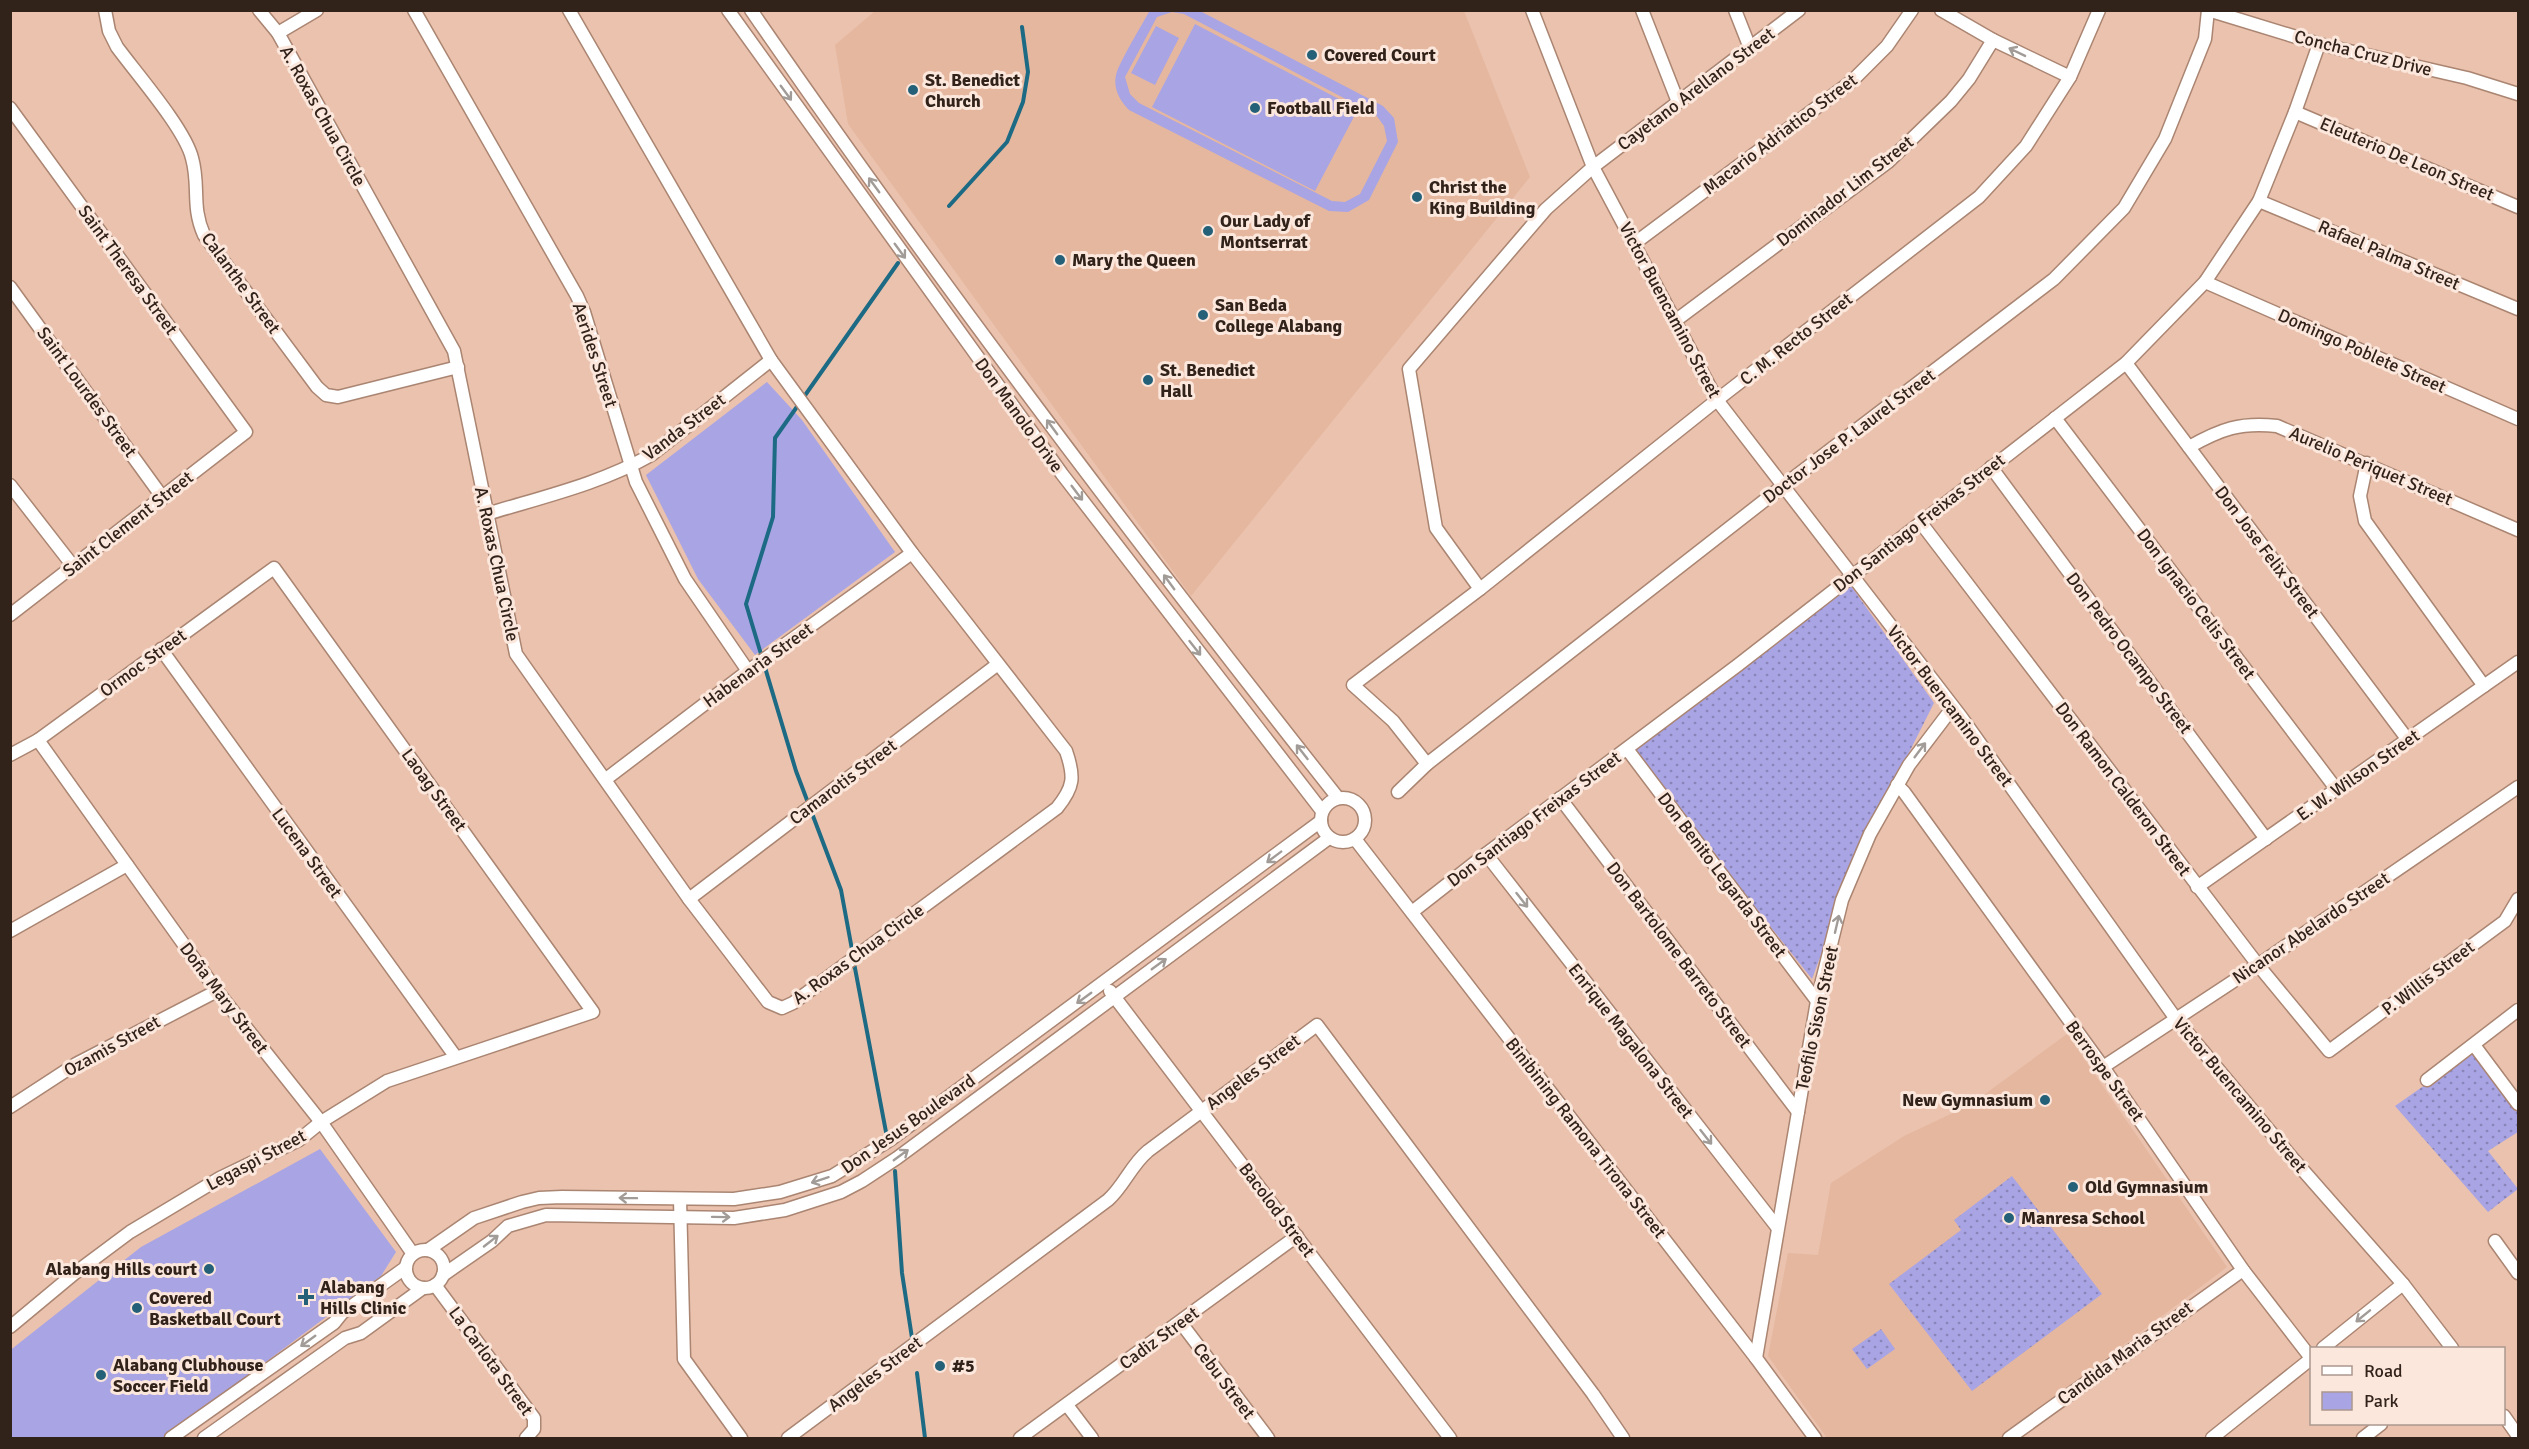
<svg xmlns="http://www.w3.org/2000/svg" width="2529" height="1449" viewBox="0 0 2529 1449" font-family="Signika,sans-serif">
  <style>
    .built { fill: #e5b79f }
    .grass { fill: url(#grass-dots) }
    .park { fill: #a9a4e4; fill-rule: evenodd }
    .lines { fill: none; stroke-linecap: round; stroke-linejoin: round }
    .stream { stroke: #1c6a84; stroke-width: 4 }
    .minor-casing { stroke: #aa8572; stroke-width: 15 }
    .minor { stroke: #fff; stroke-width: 12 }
    .oneway { stroke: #a29c98 }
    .poi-dot { fill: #246078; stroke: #fce7dd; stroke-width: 2 }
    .labels { text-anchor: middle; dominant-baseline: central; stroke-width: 6; stroke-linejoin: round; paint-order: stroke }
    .street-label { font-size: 18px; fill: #31221a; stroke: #fce7dd }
    .poi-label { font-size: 18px; font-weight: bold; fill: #31221a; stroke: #fce7dd; text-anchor: start }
  </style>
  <defs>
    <pattern id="grass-dots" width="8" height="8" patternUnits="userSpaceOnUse" patternTransform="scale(1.5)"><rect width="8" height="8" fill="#a9a4e4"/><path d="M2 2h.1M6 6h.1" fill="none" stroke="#8a85b8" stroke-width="1.8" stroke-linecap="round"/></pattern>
  </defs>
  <rect width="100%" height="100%" fill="#eac2ae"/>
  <!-- built -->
  <g class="built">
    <path d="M875,11H1464L1530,177L1191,596L848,124L835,45Z"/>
    <path d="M2067,1034L2227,1267L2000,1438H1827L1768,1356L1788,1253L1818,1255L1831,1183L1904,1136L1970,1105Z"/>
  </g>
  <!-- grass -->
  <g class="grass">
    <path d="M1851,586L1934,703L1859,852L1812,979L1630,750Z"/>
    <path d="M2475,1050L2518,1107V1132L2488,1151L2518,1189L2488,1212L2395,1106Z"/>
    <path d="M2012,1176L2102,1294L1972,1391L1889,1284L1961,1230L1954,1220Z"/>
    <path d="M1881,1329L1895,1349L1867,1369L1852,1349Z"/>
  </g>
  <!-- park -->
  <g class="park">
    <path d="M1150,10L1200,11L1383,106L1394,118L1398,142L1369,200L1348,212L1329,211L1129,110C1120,101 1113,89 1116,75C1119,62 1142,25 1150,10ZM1172,12L1184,14L1376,115L1384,126L1387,141L1360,194L1345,202L1332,201L1139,103L1130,94L1125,77L1157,17Z"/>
    <path d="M1195,24L1358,109L1315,191L1152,107Z"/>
    <path d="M1156,26L1179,38L1155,85L1131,73Z"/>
    <path d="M767,382L802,420L895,552L755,655L698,579L646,475Z"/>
    <path d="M320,1149L396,1252L381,1276L164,1438H11L10,1350L13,1348L141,1247Z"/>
  </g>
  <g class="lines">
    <!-- stream -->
    <g class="stream">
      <path d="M949,206L1007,142L1023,102L1028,72L1022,27"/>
      <path d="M853,955L841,890L796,771L746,604L773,517L775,438L898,263"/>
      <path d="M854,963L886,1132"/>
      <path d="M895,1171L902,1273L912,1338"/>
      <path d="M917,1373L925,1438"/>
    </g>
    <!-- minor casing -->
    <g class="minor-casing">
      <g id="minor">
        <path d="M105,10L109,31L117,47C136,73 185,129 192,158C200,186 191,206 204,235L317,387L326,395L338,397L458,367"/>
        <path d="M259,10L278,33L454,351L516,654L689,899L768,1002L782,1008L793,1003L1057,808C1074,787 1075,777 1066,751L912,553L771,360L569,10"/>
        <path d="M414,10L577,296L584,312L636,482L685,579L748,671"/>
        <path d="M728,10L1062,474L1322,811"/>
        <path d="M751,10C937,280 1135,541 1338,798"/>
        <path d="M1532,10L1593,167L1717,400L1962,718L2176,1019L2294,1160L2403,1284L2452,1348"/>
        <path d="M1642,10L1678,102"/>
        <path d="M1735,10L1750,48"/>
        <path d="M1941,10L1993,40L2070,77"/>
        <path d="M2208,10L2319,44L2467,78L2518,94"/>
        <path d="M278,33L317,10"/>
        <path d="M10,108L246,432L10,615"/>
        <path d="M2295,112L2518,207"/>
        <path d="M2259,201L2518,309"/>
        <path d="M1635,243L1852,81L1887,46L1912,10"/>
        <path d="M2205,282L2518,419"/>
        <path d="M10,287L163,498"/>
        <path d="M1675,321L1888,162L1951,101L1969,79L1993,40"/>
        <path d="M2126,363L2408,740"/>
        <path d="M2055,418L2337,790"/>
        <path d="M2189,447C2221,429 2240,422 2277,426L2518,530"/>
        <path d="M2367,463L2360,496L2365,521L2484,686"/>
        <path d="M1991,467L2266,839"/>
        <path d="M10,485L73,566"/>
        <path d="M487,514C542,497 600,484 651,455L771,360"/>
        <path d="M1921,523L2258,965L2329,1051L2505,921L2518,899"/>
        <path d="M1480,589L1436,528L1409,369L1546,209L1593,167L1799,10"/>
        <path d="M161,649L455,1056"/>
        <path d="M38,740L217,991L321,1122L413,1254"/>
        <path d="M1627,749L1817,1001"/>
        <path d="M10,755L38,740L274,568L593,1012L387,1081L321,1122L299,1140L220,1178L130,1232L75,1273L10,1327"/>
        <path d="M1427,764L1393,721L1353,685L1480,589L1717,400L1979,197L2026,146L2070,77L2099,10"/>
        <path d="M606,779L748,671L912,553"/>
        <path d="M1897,785L1904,792L2103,1067L2243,1270L2311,1358"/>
        <path d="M1398,792L1427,764L1783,486L2054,279L2124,208L2165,139L2205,39L2208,10"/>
        <path d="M1560,798L1798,1112"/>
        <circle cx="1343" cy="820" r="22"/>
        <path d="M1355,839L1756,1358L1815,1438"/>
        <path d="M1486,854L1777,1227"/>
        <path d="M2197,887L2518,662"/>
        <path d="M689,899L998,664"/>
        <path d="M1412,912L1486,854L1738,665L2126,363L2205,282L2259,201L2295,112L2319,44"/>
        <path d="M10,931L127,865"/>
        <path d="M1110,991L1450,1438"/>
        <path d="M2474,1045L2518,1104"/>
        <path d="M2103,1067L2258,965L2518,787"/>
        <path d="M2427,1080L2518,1010"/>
        <path d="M10,1107L76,1064L217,991"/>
        <path d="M680,1199L684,1359L741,1438"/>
        <path d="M2495,1241L2518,1273"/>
        <circle cx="425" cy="1269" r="19"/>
        <path d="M428,1250L474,1218L522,1202L539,1198L562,1197L734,1199L780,1192L832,1176L890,1140L1321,821"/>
        <path d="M443,1275L492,1241L508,1226L546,1215L734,1218L785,1210L841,1192L862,1181L897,1158L1329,838"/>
        <path d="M435,1285L534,1418V1429L526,1438"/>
        <path d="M1181,1323L1268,1438"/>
        <path d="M2323,1348L2403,1284"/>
        <path d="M1756,1358L1817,1001L1842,900L1870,834L1909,765L1953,707"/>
        <path d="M1067,1405L1092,1438"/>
        <path d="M2504,1416L2518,1436"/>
        <path d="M171,1438L334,1323L342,1313L405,1268"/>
        <path d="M204,1438L345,1338L361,1333L423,1288"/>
        <path d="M788,1438L1108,1200C1124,1186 1131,1165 1148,1151L1317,1025L1593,1394L1623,1438"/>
        <path d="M1020,1438L1297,1236"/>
        <path d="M2009,1438L2243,1270"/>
        <path d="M2212,1438L2312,1358"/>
        <path d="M2363,1438L2381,1424"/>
      </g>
    </g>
    <!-- minor -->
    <use href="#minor" class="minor"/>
  </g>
  <!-- one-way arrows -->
  <defs><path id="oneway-shaft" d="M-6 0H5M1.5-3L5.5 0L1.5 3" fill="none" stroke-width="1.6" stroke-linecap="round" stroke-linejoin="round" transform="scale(1.5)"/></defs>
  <g class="oneway">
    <use href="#oneway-shaft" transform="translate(2017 52) rotate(-154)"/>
    <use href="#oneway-shaft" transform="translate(786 93) rotate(54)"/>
    <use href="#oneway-shaft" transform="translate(874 185) rotate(-126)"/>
    <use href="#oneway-shaft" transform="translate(900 251) rotate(54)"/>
    <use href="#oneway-shaft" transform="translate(1052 427) rotate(-126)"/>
    <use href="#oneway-shaft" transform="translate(1077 493) rotate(53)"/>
    <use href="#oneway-shaft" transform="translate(1169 582) rotate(-126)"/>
    <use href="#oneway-shaft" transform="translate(1195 648) rotate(52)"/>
    <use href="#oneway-shaft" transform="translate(1920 750) rotate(-53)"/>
    <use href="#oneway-shaft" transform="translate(1302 752) rotate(-128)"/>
    <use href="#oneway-shaft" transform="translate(1274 857) rotate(143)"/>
    <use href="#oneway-shaft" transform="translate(1522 900) rotate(52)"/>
    <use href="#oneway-shaft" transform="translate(1837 924) rotate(-77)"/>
    <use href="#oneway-shaft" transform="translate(1159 964) rotate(-36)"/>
    <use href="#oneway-shaft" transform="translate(1084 998) rotate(144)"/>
    <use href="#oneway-shaft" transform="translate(1706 1137) rotate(52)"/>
    <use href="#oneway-shaft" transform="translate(901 1155) rotate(-36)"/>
    <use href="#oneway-shaft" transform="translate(820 1180) rotate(162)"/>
    <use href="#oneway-shaft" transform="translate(628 1198) rotate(-179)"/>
    <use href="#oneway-shaft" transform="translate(721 1217) rotate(1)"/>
    <use href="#oneway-shaft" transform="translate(491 1241) rotate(-38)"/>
    <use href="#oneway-shaft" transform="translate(2363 1316) rotate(141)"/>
    <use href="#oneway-shaft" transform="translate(308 1341) rotate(144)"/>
  </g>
  <!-- markers -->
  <g class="poi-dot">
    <circle cx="1312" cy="55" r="6"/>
    <circle cx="913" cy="90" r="6"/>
    <circle cx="1255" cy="108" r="6"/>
    <circle cx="1417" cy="197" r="6"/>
    <circle cx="1208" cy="231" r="6"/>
    <circle cx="1060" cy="260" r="6"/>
    <circle cx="1203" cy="315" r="6"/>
    <circle cx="1148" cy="380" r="6"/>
    <circle cx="2045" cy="1100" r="6"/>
    <circle cx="2073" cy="1187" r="6"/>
    <circle cx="2009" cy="1218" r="6"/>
    <circle cx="209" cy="1269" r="6"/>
    <path d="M303 1288h6v6h6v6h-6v6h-6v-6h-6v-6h6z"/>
    <circle cx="137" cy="1308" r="6"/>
    <circle cx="940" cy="1366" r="6"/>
    <circle cx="101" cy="1375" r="6"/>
  </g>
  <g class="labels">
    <!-- street labels -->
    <g class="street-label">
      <text transform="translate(2363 53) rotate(14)">Concha Cruz Drive</text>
      <text transform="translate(1696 89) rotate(-37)">Cayetano Arellano Street</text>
      <text transform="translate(323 116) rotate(61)">A. Roxas Chua Circle</text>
      <text transform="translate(1780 134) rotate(-37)">Macario Adriatico Street</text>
      <text transform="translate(2407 159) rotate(23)">Eleuterio De Leon Street</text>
      <text transform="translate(1845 191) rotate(-38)">Dominador Lim Street</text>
      <text transform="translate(2389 255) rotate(23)">Rafael Palma Street</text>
      <text transform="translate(128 270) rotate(54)">Saint Theresa Street</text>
      <text transform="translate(241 283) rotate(54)">Calanthe Street</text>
      <text transform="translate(1670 310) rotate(62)">Victor Buencamino Street</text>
      <text transform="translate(1796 339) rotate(-38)">C. M. Recto Street</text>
      <text transform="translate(2362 351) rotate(24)">Domingo Poblete Street</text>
      <text transform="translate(595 355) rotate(72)">Aerides Street</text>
      <text transform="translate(87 392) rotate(54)">Saint Lourdes Street</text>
      <text transform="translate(1019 415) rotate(54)">Don Manolo Drive</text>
      <text transform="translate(684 427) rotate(-37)">Vanda Street</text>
      <text transform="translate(1849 436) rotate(-37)">Doctor Jose P. Laurel Street</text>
      <text transform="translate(2371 466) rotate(23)">Aurelio Periquet Street</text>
      <text transform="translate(1919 523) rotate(-38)">Don Santiago Freixas Street</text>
      <text transform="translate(128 524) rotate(-38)">Saint Clement Street</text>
      <text transform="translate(2267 552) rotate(53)">Don Jose Felix Street</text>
      <text transform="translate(497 564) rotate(78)">A. Roxas Chua Circle</text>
      <text transform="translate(2196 604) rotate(53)">Don Ignacio Celis Street</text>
      <text transform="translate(2129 653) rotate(53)">Don Pedro Ocampo Street</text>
      <text transform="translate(143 663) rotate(-36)">Ormoc Street</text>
      <text transform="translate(758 665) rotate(-36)">Habenaria Street</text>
      <text transform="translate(1950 706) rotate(53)">Victor Buencamino Street</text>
      <text transform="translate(2358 775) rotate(-35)">E. W. Wilson Street</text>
      <text transform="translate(843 782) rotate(-37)">Camarotis Street</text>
      <text transform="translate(2123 789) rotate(53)">Don Ramon Calderon Street</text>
      <text transform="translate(434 790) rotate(54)">Laoag Street</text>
      <text transform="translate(1534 819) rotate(-37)">Don Santiago Freixas Street</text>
      <text transform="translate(307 853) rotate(54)">Lucena Street</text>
      <text transform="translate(1722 875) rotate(53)">Don Benito Legarda Street</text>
      <text transform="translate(2311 928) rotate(-34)">Nicanor Abelardo Street</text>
      <text transform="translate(858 954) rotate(-36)">A. Roxas Chua Circle</text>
      <text transform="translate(1679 955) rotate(53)">Don Bartolome Barreto Street</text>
      <text transform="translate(2428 978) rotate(-37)">P. Willis Street</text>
      <text transform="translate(224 998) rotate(53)">Doña Mary Street</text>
      <text transform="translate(1817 1018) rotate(-78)">Teofilo Sison Street</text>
      <text transform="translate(1631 1041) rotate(52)">Enrique Magalona Street</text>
      <text transform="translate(112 1046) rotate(-29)">Ozamis Street</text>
      <text transform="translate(2105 1071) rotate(54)">Berrospe Street</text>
      <text transform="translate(1253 1072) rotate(-37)">Angeles Street</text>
      <text transform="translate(2240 1095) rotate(50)">Victor Buencamino Street</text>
      <text transform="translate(908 1124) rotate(-35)">Don Jesus Boulevard</text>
      <text transform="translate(1586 1138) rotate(52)">Binibining Ramona Tirona Street</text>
      <text transform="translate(256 1160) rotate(-28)">Legaspi Street</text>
      <text transform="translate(1277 1210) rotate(53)">Bacolod Street</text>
      <text transform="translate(1159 1338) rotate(-36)">Cadiz Street</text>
      <text transform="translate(2125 1353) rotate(-36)">Candida Maria Street</text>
      <text transform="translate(491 1361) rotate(54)">La Carlota Street</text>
      <text transform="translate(875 1374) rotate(-37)">Angeles Street</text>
      <text transform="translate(1224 1381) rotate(53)">Cebu Street</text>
    </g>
    <!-- poi labels -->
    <g class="poi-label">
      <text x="1324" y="55">Covered Court</text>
      <text x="925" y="80">St. Benedict<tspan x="925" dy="21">Church</tspan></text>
      <text x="1267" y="108">Football Field</text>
      <text x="1429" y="187">Christ the<tspan x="1429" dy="21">King Building</tspan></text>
      <text x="1220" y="221">Our Lady of<tspan x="1220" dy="21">Montserrat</tspan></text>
      <text x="1072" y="260">Mary the Queen</text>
      <text x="1215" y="305">San Beda<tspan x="1215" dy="21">College Alabang</tspan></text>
      <text x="1160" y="370">St. Benedict<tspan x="1160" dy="21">Hall</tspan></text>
      <text x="2033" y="1100" text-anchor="end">New Gymnasium</text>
      <text x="2085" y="1187">Old Gymnasium</text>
      <text x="2021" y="1218">Manresa School</text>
      <text x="197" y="1269" text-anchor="end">Alabang Hills court</text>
      <text x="320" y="1287">Alabang<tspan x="320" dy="21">Hills Clinic</tspan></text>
      <text x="149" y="1298">Covered<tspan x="149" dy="21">Basketball Court</tspan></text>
      <text x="113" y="1365">Alabang Clubhouse<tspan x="113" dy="21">Soccer Field</tspan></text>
      <text x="952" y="1366">#5</text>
    </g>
  </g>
  <!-- border -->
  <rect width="2529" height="1449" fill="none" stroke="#31221a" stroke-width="24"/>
  <!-- legend -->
  <rect x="2310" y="1347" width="195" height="78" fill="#fce7dd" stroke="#ab988f" stroke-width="1.5"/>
  <rect x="2322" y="1366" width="30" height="9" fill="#ffffff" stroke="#ab988f" stroke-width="1.5"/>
  <text x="2364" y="1377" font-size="18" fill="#31221a">Road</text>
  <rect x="2322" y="1392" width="30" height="18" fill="#a9a4e4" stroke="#ab988f" stroke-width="1.5"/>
  <text x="2364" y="1407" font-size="18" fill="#31221a">Park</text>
</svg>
